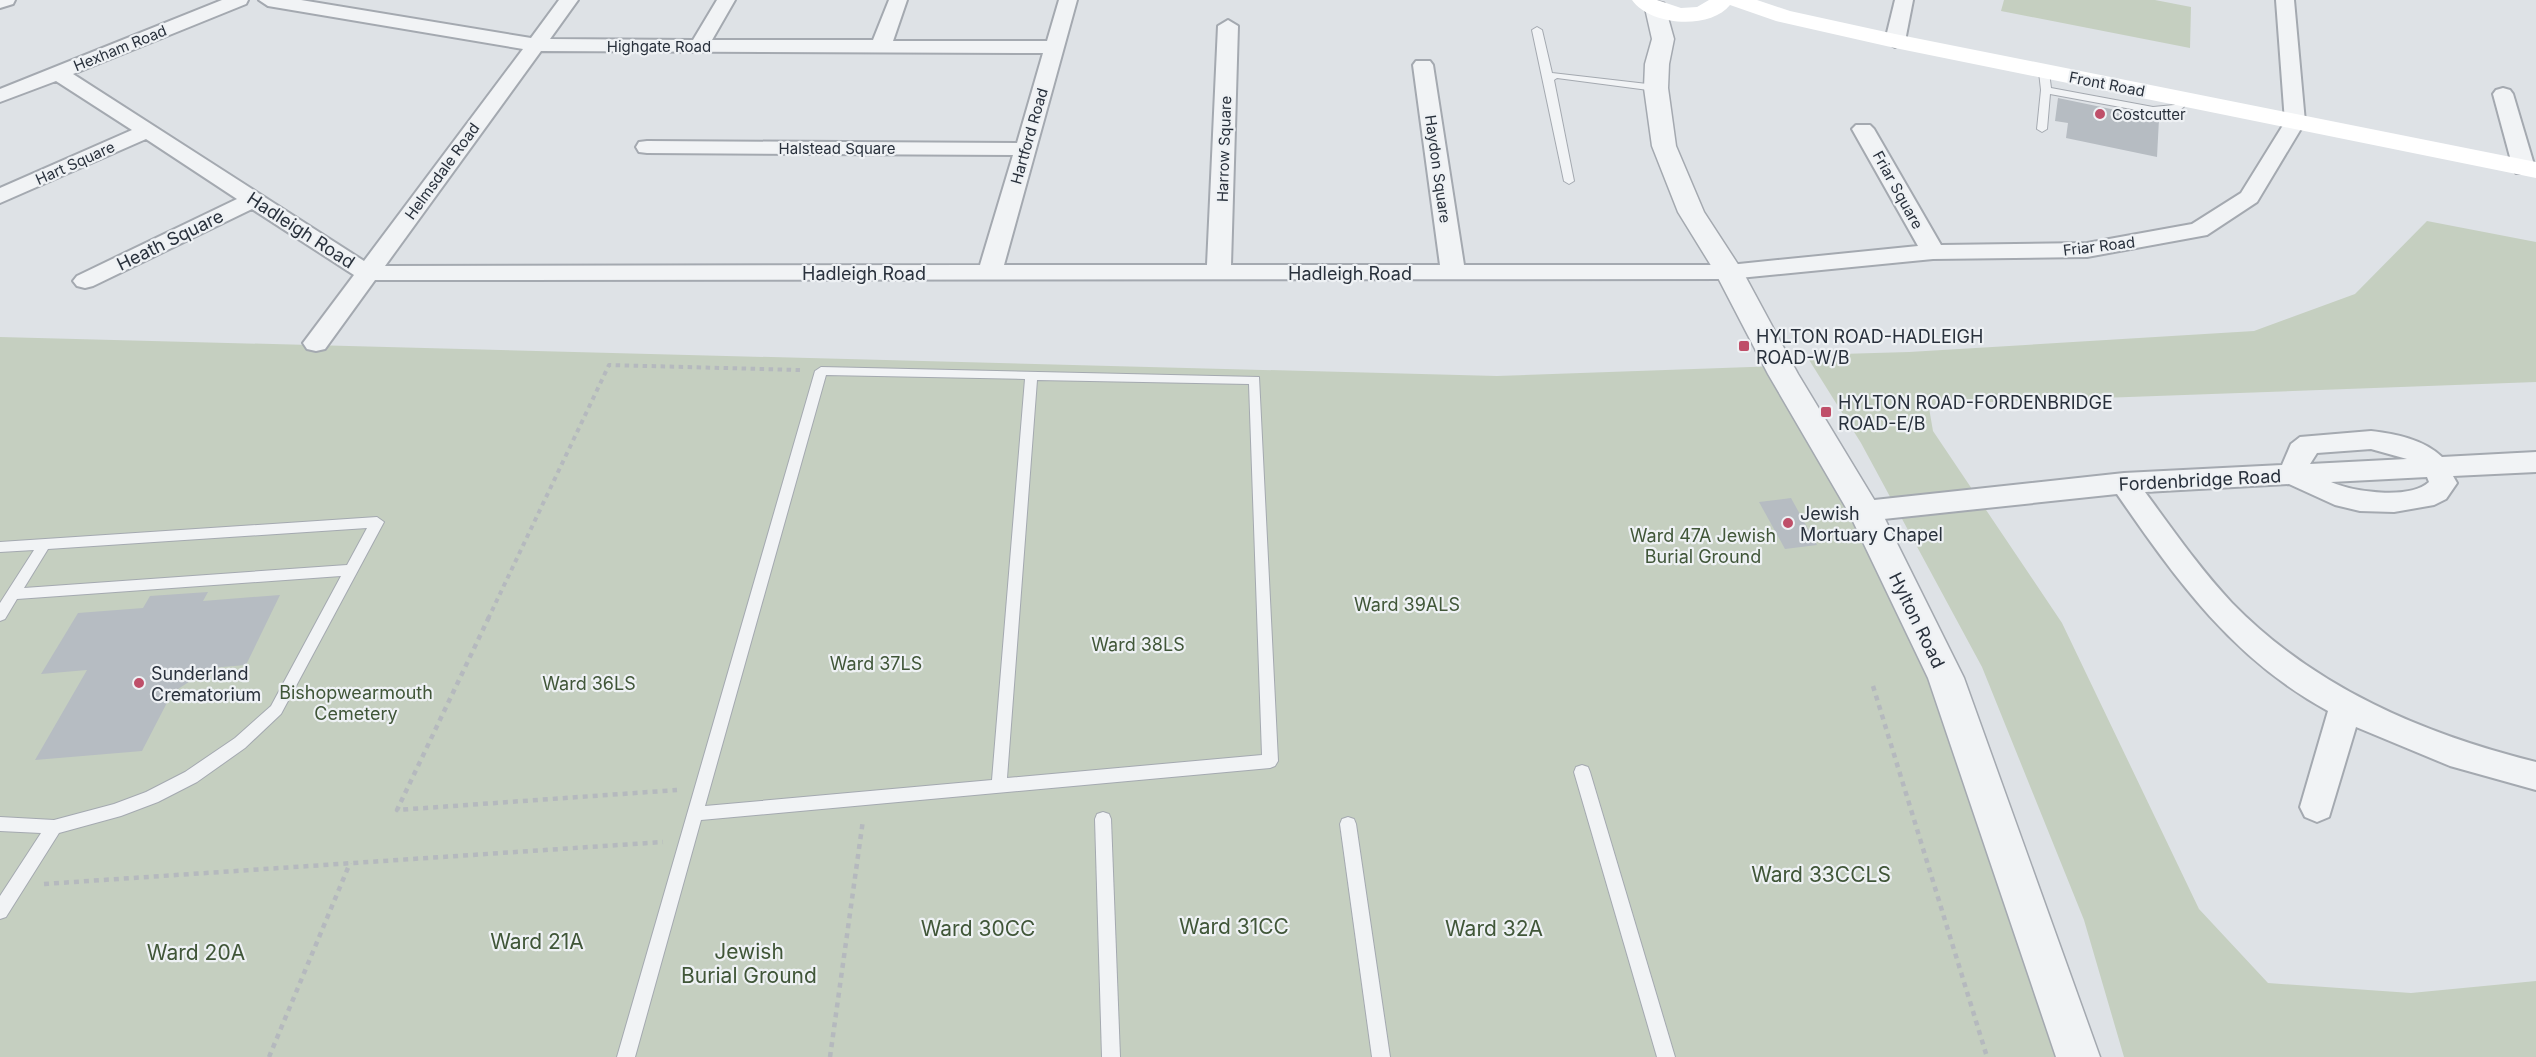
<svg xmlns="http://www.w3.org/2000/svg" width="2536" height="1057" viewBox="0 0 2536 1057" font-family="Inter,sans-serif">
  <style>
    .green { fill: #c5cfc0 }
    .building { fill: #b6bcc2 }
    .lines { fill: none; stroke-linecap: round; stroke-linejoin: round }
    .service-casing { stroke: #a4a9b0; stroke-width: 2 }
    .minor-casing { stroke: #a4a9b0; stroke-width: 4 }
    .tertiary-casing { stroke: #a4a9b0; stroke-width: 3 }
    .path-far1 { stroke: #b5b9be; stroke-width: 4; stroke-dasharray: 4.5 4.5; stroke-linecap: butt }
    .path { stroke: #b5b9be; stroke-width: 4.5; stroke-dasharray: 5 5; stroke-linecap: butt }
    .service { fill: #f1f3f5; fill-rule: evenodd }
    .minor { fill: #f1f3f5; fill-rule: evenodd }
    .tertiary { fill: #f1f3f5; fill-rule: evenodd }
    .secondary { fill: #fff; fill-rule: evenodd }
    .poi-dot { fill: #bf4f69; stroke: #eef1f4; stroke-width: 2 }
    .labels { text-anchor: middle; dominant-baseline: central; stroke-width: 4.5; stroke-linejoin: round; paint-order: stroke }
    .far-street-label { font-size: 15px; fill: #29313c; stroke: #eef1f4 }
    .far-poi-label { font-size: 15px; fill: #29313c; stroke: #eef1f4; text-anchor: start }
    .street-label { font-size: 18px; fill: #29313c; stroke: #eef1f4 }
    .poi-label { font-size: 18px; fill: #29313c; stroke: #eef1f4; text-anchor: start }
    .park-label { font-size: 18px; fill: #405638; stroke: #eef1f4 }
    .near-park-label { font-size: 21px; fill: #405638; stroke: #eef1f4 }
  </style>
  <rect width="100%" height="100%" fill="#dee2e6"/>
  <!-- green -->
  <g class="green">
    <path d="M2004,0H2155L2191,7L2190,48L2001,11Z"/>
    <path d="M2427,221L2536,242V382L1939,404L1929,408L1933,431L2062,623L2199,909L2268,983L2411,993L2536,981V1057H2124L2084,920L1982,667L1861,443L1806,355L1909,352L2254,331L2355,294Z"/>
    <path d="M0,337L1497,376L1779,366L1865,511L2077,1057H0Z"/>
  </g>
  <!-- building -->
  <g class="building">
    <path d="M2058,98L2159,119L2157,157L2066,138L2068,123L2055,121Z"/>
    <path d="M1791,498L1817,545L1785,549L1759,502Z"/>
    <path d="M208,592L203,601L280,595L246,665L210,668L172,693L142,751L35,760L87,670L41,674L78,613L143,608L150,596Z"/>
  </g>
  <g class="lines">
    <!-- service casing -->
    <g class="service-casing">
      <g id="service">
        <path d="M1537,27L1542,30L1552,73L1656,85L1661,88L1656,91L1557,78L1554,80L1574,181L1569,184L1564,181L1532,30Z"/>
        <path d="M2044,69L2049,72L2051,88L2153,107L2174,105L2187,97L2192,100L2180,110L2153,113L2050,94L2047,129L2042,132L2037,129L2041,90L2039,72Z"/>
        <path d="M821,367L1259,377L1278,761L1275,766L1270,768L701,820L635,1057H617L815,371ZM826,375L1025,379L992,780L705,806ZM1037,380L1249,384L1262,755L1007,778Z"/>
        <path d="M377,517L384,522L281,714L245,748L197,782L158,802L121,816L59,833L6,917L0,919V896L41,833L0,831V817L54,820L114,804L146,792L185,772L235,738L271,706L341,576L17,599L5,619L0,621V603L34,550L0,552V542ZM367,528L347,565L24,588L48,549Z"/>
        <path d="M1582,765L1588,767L1590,772L1675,1057H1657L1574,772L1576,767Z"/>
        <path d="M1103,812L1109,814L1111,819L1120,1057H1102L1095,819L1097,814Z"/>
        <path d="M1348,817L1354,819L1356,824L1390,1057H1372L1340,824L1342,819Z"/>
      </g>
    </g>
    <!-- minor casing -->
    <g class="minor-casing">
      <g id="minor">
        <path d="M0,0H15L13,4L0,8Z"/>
        <path d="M222,0H248L246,4L73,74L364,261L523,49L268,6L259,0H301L531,38L559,0H578L550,39L693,40L717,0H735L712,40H873L889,0H907L893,41H1047L1059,0H1077L1004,265H1207L1218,26L1228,20L1238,26L1231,265H1440L1413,65L1416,61H1430L1433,65L1464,265H1729L1918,246L1852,129L1856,125H1870L1874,129L1941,245L2087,243L2192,224L2241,193L2285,122L2276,0H2294L2305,122L2257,202L2207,235L2087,257L1933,259L1729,279L375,280L325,349L316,351L307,349L303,343L354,275L252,209L93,286L85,288L77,286L73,281L77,276L237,199L146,139L0,203V188L132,130L56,81L0,102V89ZM541,51L1043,53L1017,143L647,141L639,142L636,147L639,152L647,153L1013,155L980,265L385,266Z"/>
        <path d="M1895,0H1913L1905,41L1895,47L1885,41Z"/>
        <path d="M2503,88L2510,90L2513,94L2535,168L2532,173H2516L2513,168L2493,94L2496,90Z"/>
        <path d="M2371,431C2396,434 2423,439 2442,457L2536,452V472L2453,476L2457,483L2446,499L2434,505L2394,512L2360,511L2335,505L2289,484L2145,492C2173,530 2200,569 2232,603C2315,688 2423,734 2536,762V790L2450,766L2356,727L2329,817L2317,822L2305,817L2300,807L2328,711C2233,659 2177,581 2117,494L1865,521L1855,518L1851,511L1855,504L1865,501L2124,473L2282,465L2291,444L2300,437ZM2371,449L2407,459L2310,464L2317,453ZM2427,477L2429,482C2410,500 2353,492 2331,482Z"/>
      </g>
    </g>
    <!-- tertiary casing -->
    <g class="tertiary-casing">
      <path id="tertiary" d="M1656,1L1664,3L1674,39L1669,64L1668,88L1676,146L1704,212L1743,272L1798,374L1881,511L1964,678L2100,1057H2056L1928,678L1849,513L1768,374L1715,272L1678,212L1652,146L1644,88L1645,64L1652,39L1645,8L1648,3Z"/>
    </g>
    <!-- path-far1 -->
    <path class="path-far1" d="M488,619L609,365L800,370"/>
    <!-- path -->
    <g class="path">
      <path d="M489,617L397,810L677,790"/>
      <path d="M1873,686L1987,1057"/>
      <path d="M44,884L663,842"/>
      <path d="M269,1057L350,863"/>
      <path d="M830,1057L863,820"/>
    </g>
    <!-- service -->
    <use href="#service" class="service"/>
    <!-- minor -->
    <use href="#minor" class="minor"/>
    <!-- tertiary -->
    <use href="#tertiary" class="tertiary"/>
    <!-- secondary -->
    <path class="secondary" d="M1632,0H1657L1681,8L1697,7L1709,0H1757L1790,11L1895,34L2536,162V178L1895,48L1776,21L1730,5C1710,30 1650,26 1632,0Z"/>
  </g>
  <!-- markers -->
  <g class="poi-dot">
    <circle cx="2100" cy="114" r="6"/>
    <rect x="1738" y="340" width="12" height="12" rx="3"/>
    <rect x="1820" y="406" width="12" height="12" rx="3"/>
    <circle cx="1788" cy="523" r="6"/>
    <circle cx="139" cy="683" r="6"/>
  </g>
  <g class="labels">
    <!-- far-street labels -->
    <g class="far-street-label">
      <text x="659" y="46">Highgate Road</text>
      <text transform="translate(120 48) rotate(-22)">Hexham Road</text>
      <text transform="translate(2107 84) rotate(11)">Front Road</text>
      <text transform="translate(1029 136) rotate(-74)">Hartford Road</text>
      <text x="837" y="148">Halstead Square</text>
      <text transform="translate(1224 149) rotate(-88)">Harrow Square</text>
      <text transform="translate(75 163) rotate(-24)">Hart Square</text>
      <text transform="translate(1438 169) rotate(82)">Haydon Square</text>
      <text transform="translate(442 171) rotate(-54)">Helmsdale Road</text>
      <text transform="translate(1898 190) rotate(61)">Friar Square</text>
      <text transform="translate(2099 246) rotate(-7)">Friar Road</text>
    </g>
    <!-- far-poi labels -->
    <g class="far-poi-label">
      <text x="2112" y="114">Costcutter</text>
    </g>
    <!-- street labels -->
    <g class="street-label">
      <text transform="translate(301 230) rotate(33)">Hadleigh Road</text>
      <text transform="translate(170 240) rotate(-26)">Heath Square</text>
      <text x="864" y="273">Hadleigh Road</text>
      <text x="1350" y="273">Hadleigh Road</text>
      <text transform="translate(2200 480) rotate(-3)">Fordenbridge Road</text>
      <text transform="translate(1917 620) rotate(64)">Hylton Road</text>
    </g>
    <!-- poi labels -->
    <g class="poi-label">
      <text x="1756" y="336">HYLTON ROAD-HADLEIGH<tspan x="1756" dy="21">ROAD-W/B</tspan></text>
      <text x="1838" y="402">HYLTON ROAD-FORDENBRIDGE<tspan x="1838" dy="21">ROAD-E/B</tspan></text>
      <text x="1800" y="513">Jewish<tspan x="1800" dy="21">Mortuary Chapel</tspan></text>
      <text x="151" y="673">Sunderland<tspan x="151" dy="21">Crematorium</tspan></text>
    </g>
    <!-- park labels -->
    <g class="park-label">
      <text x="1703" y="535">Ward 47A Jewish<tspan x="1703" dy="21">Burial Ground</tspan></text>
      <text x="1407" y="604">Ward 39ALS</text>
      <text x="1138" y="644">Ward 38LS</text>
      <text x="876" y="663">Ward 37LS</text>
      <text x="589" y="683">Ward 36LS</text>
      <text x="356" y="692">Bishopwearmouth<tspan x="356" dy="21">Cemetery</tspan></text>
    </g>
    <!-- near-park labels -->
    <g class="near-park-label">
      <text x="1821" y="874">Ward 33CCLS</text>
      <text x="1234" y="926">Ward 31CC</text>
      <text x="978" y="928">Ward 30CC</text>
      <text x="1494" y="928">Ward 32A</text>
      <text x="537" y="941">Ward 21A</text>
      <text x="749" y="951">Jewish<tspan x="749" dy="24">Burial Ground</tspan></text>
      <text x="196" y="952">Ward 20A</text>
    </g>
  </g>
</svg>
